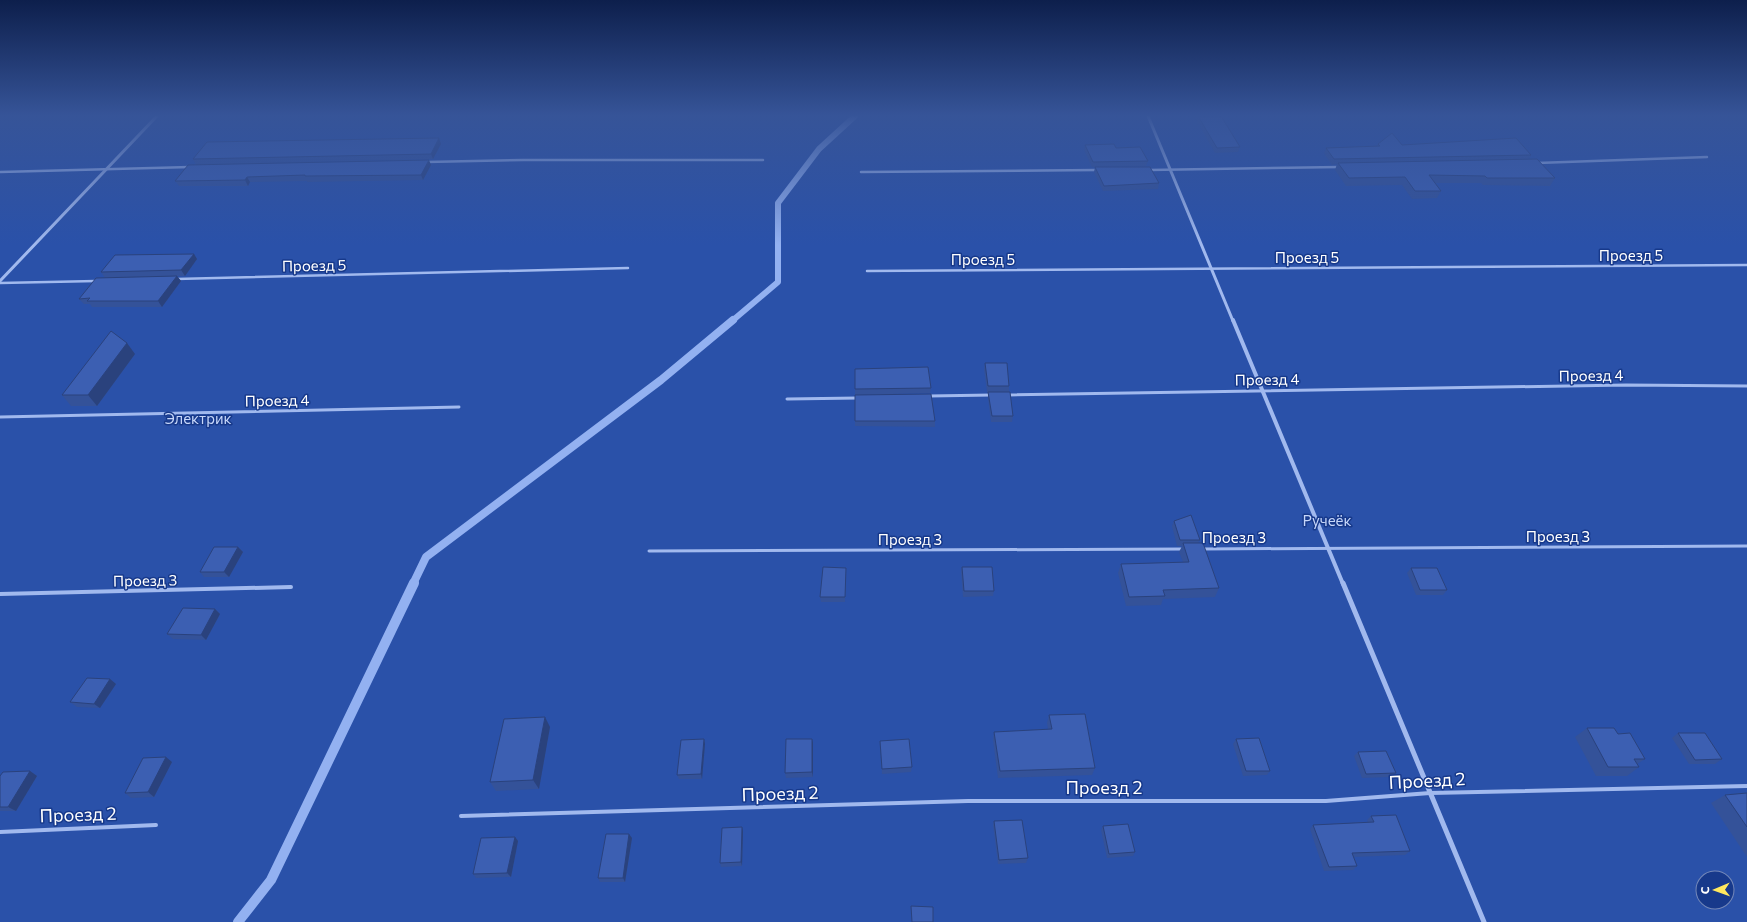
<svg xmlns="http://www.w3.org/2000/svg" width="1747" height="922" viewBox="0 0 1747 922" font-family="Commissioner,sans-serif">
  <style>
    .green { fill: #2a51a9; fill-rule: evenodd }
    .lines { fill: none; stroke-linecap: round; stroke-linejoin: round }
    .stream-far2 { stroke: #93b1f1; stroke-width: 6 }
    .stream-far1 { stroke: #93b1f1; stroke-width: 8 }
    .stream { stroke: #93b1f1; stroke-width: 10 }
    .service-far2 { stroke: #a1b9ee; stroke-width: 2.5 }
    .service-far1 { stroke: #a1b9ee; stroke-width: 3 }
    .service { stroke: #a1b9ee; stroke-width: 4 }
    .minor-far2 { stroke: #a1b9ee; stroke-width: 3 }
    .minor-far1 { stroke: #a1b9ee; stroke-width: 4 }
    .minor { stroke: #a1b9ee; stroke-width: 5 }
    .wall { fill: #345299 }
    .shaded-wall { fill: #2a427d }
    .building { fill: #3c5fb2; stroke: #2a427d }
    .labels { text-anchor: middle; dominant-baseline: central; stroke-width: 3; stroke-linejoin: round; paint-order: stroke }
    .street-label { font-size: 15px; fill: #fff; stroke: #17398b }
    .park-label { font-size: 15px; fill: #c7d7fa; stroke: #17398b }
    .near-street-label { font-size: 18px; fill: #fff; stroke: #17398b }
  </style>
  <rect width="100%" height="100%" fill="#17398b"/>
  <!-- green -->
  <path class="green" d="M0,116H1747V922H0ZM1703,878H1727V902H1703Z"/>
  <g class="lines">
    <!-- stream-far2 -->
    <path class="stream-far2" d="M732,321L778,282V203L819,149L855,116"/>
    <!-- stream-far1 -->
    <path class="stream-far1" d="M413,584L426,557L661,380L733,320"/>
    <!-- stream -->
    <path class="stream" d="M238,922L271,880L414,583"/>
    <!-- service-far2 -->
    <g class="service-far2">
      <path d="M426,162L523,160H763"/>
      <path d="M1537,163L1707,157"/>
      <path d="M1149,170L1339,167"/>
      <path d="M0,172L190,167"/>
      <path d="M861,172L1097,170"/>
      <path d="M867,271L1747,265"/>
      <path d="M176,279L628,268"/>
      <path d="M0,283L96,281"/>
    </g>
    <!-- service-far1 -->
    <g class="service-far1">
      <path d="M1007,395L1626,385L1747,386"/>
      <path d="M929,396L992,395"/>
      <path d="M787,399L858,398"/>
      <path d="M0,417L459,407"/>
      <path d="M1202,549L1747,546"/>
      <path d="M649,551L1183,549"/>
    </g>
    <!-- service -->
    <g class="service">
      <path d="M0,594L291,587"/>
      <path d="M461,816L968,801H1326L1430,793L1747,786"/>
      <path d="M0,832L156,825"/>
    </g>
    <!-- minor-far2 -->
    <g class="minor-far2">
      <path d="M1148,116L1233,321"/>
      <path d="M0,281L157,116"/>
    </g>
    <!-- minor-far1 -->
    <path class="minor-far1" d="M1233,320L1343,584"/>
    <!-- minor -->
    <path class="minor" d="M1343,583L1484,922"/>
  </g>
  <!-- wall -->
  <g class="wall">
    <path d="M1194,116H1221L1240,147L1238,152L1215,153Z"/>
    <path d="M441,144L433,159L196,165L193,159Z"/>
    <path d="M1378,144L1531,155L1529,159L1555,178L1550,186L1483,185L1481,183H1434L1441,191L1437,198L1412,199L1402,185L1346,186L1335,170L1337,164L1332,165L1324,153L1326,148L1377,146Z"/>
    <path d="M1085,145L1116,148L1148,161L1146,166L1092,167L1084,150Z"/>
    <path d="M431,165L423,180L307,182V181L250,182L248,186H179L175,181Z"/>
    <path d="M1095,167L1159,183L1158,189L1103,191L1094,172Z"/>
    <path d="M194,254L197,259L185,276H177L181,281L162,307H92L90,304H84L79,299L105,278L101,272Z"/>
    <path d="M135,354L97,406H71L62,395Z"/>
    <path d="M985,363L1009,386V392H987L984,369Z"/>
    <path d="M855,369L931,388L930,393L855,395Z"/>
    <path d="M988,392L1013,416L1012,422H991L988,398Z"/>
    <path d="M855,395L935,421V427L855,426Z"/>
    <path d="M1174,521L1200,540L1198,543L1219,588L1215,597L1163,599L1161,605L1126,606L1118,573L1121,564L1183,562L1179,552L1182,546H1177L1172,526Z"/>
    <path d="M238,547L243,552L229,577H204L200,572Z"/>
    <path d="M962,567L994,591L993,596L963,597L961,572Z"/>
    <path d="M1411,568L1447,590L1443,595H1416L1407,573Z"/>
    <path d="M846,573L845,602H821L820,597Z"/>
    <path d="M215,609L220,614L206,640L173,639L167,634Z"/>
    <path d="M110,679L116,684L100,708L77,707L70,702Z"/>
    <path d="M1049,715L1095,768L1092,775L998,778L993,740L994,732L1048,729L1047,723Z"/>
    <path d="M550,727L539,789L496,791L490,782Z"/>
    <path d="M1587,728L1618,734L1645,759L1637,764L1639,767L1627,776H1596L1575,737Z"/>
    <path d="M1678,733L1722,759L1715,764H1689L1672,738Z"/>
    <path d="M704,739L705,744L702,779H679L677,775Z"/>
    <path d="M812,739L813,777L786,778L785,773Z"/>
    <path d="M1236,739L1270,771L1267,775L1243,776L1233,744Z"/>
    <path d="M880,741L912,767L911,772L882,774Z"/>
    <path d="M1358,752L1396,773L1391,777L1362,778L1354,756Z"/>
    <path d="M172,762L154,797L131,798L125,793Z"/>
    <path d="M30,771L37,776L16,811H0V776Z"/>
    <path d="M1747,793V857L1711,803L1725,795Z"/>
    <path d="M1371,816L1410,851L1405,855L1354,857L1357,866L1353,870L1324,871L1310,829L1313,825L1368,822L1367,820Z"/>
    <path d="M994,821L1028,858L1026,863L998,864L993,825Z"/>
    <path d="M1103,826L1135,852L1133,856L1107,858L1101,830Z"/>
    <path d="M743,831L742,866L721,867L720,863Z"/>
    <path d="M515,837L518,841L511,877L476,878L473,874Z"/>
    <path d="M632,838L625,882H600L598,878Z"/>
  </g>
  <!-- shaded-wall -->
  <g class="shaded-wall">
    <path d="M439,138L441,144L433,159L431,154Z"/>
    <path d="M429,160L431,165L423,180L421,175Z"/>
    <path d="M247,177L250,182L248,186L245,180Z"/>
    <path d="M194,254L197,259L185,276L181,270Z"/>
    <path d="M177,276L181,281L162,307L158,301Z"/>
    <path d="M127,343L135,354L97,406L88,395Z"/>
    <path d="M238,547L243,552L229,577L224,572Z"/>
    <path d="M215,609L220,614L206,640L201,635Z"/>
    <path d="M110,679L116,684L100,708L94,704Z"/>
    <path d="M545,717L550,727L539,789L533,780Z"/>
    <path d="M704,739L705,744L702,779L701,774Z"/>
    <path d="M812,739L813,743V777L812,772Z"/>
    <path d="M166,757L172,762L154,797L148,792Z"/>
    <path d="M30,771L37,776L16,811L8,807Z"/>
    <path d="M742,827L743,831L742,866L741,862Z"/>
    <path d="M629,834L632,838L625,882L623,878Z"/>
    <path d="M515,837L518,841L511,877L507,873Z"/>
  </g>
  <!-- building -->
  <g class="building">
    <path d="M1198,116H1221L1240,147L1217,148Z"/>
    <path d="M1392,133L1402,145L1516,138L1531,155L1334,159L1326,148L1380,146L1378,144Z"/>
    <path d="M439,138L431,154L193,159L207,142Z"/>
    <path d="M1114,144L1116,148L1140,147L1148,161L1093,162L1085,145Z"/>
    <path d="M1537,159L1555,178H1487L1485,176L1429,175L1441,191H1415L1405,177L1349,178L1338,163Z"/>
    <path d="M429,160L421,175L305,176V175L247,177L245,180L175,181L188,165Z"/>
    <path d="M1095,167H1150L1159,183L1104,186Z"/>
    <path d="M194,254L181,270L101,272L115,255Z"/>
    <path d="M177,276L158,301H87L90,298L79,299L96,278Z"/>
    <path d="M111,331L127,343L88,395H62Z"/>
    <path d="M985,363H1007L1009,386H988Z"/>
    <path d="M928,367L931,388L855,389V369Z"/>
    <path d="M988,392H1010L1013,416H992Z"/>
    <path d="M931,394L935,421H855V395Z"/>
    <path d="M1191,515L1200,540H1180L1174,521Z"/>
    <path d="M1183,543H1203L1219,588L1163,590L1165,596L1129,597L1121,564L1189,562Z"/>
    <path d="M214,547H238L224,572H200Z"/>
    <path d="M823,567L846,568L845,597H820Z"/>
    <path d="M962,567H992L994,591H964Z"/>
    <path d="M1411,568H1437L1447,590H1420Z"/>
    <path d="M183,608L215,609L201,635L167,634Z"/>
    <path d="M87,678L110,679L94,704L70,702Z"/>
    <path d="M1085,714L1095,768L1000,771L994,732L1052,729L1049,715Z"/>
    <path d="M545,717L533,780L490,782L504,719Z"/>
    <path d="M1587,728H1614L1618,734L1630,733L1645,759H1634L1639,767H1608Z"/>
    <path d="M1678,733H1705L1722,759L1695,760Z"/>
    <path d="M1259,738L1270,771H1246L1236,739Z"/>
    <path d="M704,739L701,774L677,775L681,740Z"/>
    <path d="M786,739H812V772L785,773Z"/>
    <path d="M909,739L912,767L882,769L880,741Z"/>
    <path d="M1386,751L1396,773L1366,774L1358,752Z"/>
    <path d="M166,757L148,792L125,793L143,758Z"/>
    <path d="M30,771L8,807H0V776L3,772Z"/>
    <path d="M1747,793V827L1725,795Z"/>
    <path d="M1396,815L1410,851L1352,853L1357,866L1329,867L1313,825L1374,822L1371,816Z"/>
    <path d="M1022,820L1028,858L999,860L994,821Z"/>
    <path d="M1128,824L1135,852L1109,854L1103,826Z"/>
    <path d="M742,827L741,862L720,863L722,828Z"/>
    <path d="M606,834H629L623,878H598Z"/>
    <path d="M515,837L507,873L473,874L481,838Z"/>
    <path d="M911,906L933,907V922H912Z"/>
  </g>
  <!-- sky -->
  <linearGradient id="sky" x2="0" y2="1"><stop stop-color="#0d1f4c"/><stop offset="0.47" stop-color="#365498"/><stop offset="1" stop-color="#365498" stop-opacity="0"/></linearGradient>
  <rect width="1747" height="245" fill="url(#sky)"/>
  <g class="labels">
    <!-- street labels -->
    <g class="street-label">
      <text x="1631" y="255">Проезд 5</text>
      <text x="1307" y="257">Проезд 5</text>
      <text x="983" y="259">Проезд 5</text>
      <text transform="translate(314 265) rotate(-1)">Проезд 5</text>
      <text transform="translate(1591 375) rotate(-1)">Проезд 4</text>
      <text transform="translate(1267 379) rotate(-1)">Проезд 4</text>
      <text transform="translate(277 400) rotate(-1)">Проезд 4</text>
      <text x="1558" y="536">Проезд 3</text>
      <text x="1234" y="537">Проезд 3</text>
      <text x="910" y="539">Проезд 3</text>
      <text transform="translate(145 580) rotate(-1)">Проезд 3</text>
    </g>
    <!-- park labels -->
    <g class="park-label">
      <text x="198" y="418">Электрик</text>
      <text x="1327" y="520">Ручеёк</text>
    </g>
    <!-- near-street labels -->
    <g class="near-street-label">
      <text transform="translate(1427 780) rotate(-3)">Проезд 2</text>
      <text x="1104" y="787">Проезд 2</text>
      <text transform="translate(780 793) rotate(-2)">Проезд 2</text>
      <text transform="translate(78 814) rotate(-2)">Проезд 2</text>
    </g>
  </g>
  <!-- north arrow -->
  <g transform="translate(1715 890) rotate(268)"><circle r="19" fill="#17398b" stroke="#7488b9"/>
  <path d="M0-3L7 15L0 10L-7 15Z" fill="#ffe85e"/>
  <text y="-6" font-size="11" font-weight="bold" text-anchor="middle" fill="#ffffff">С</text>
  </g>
</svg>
